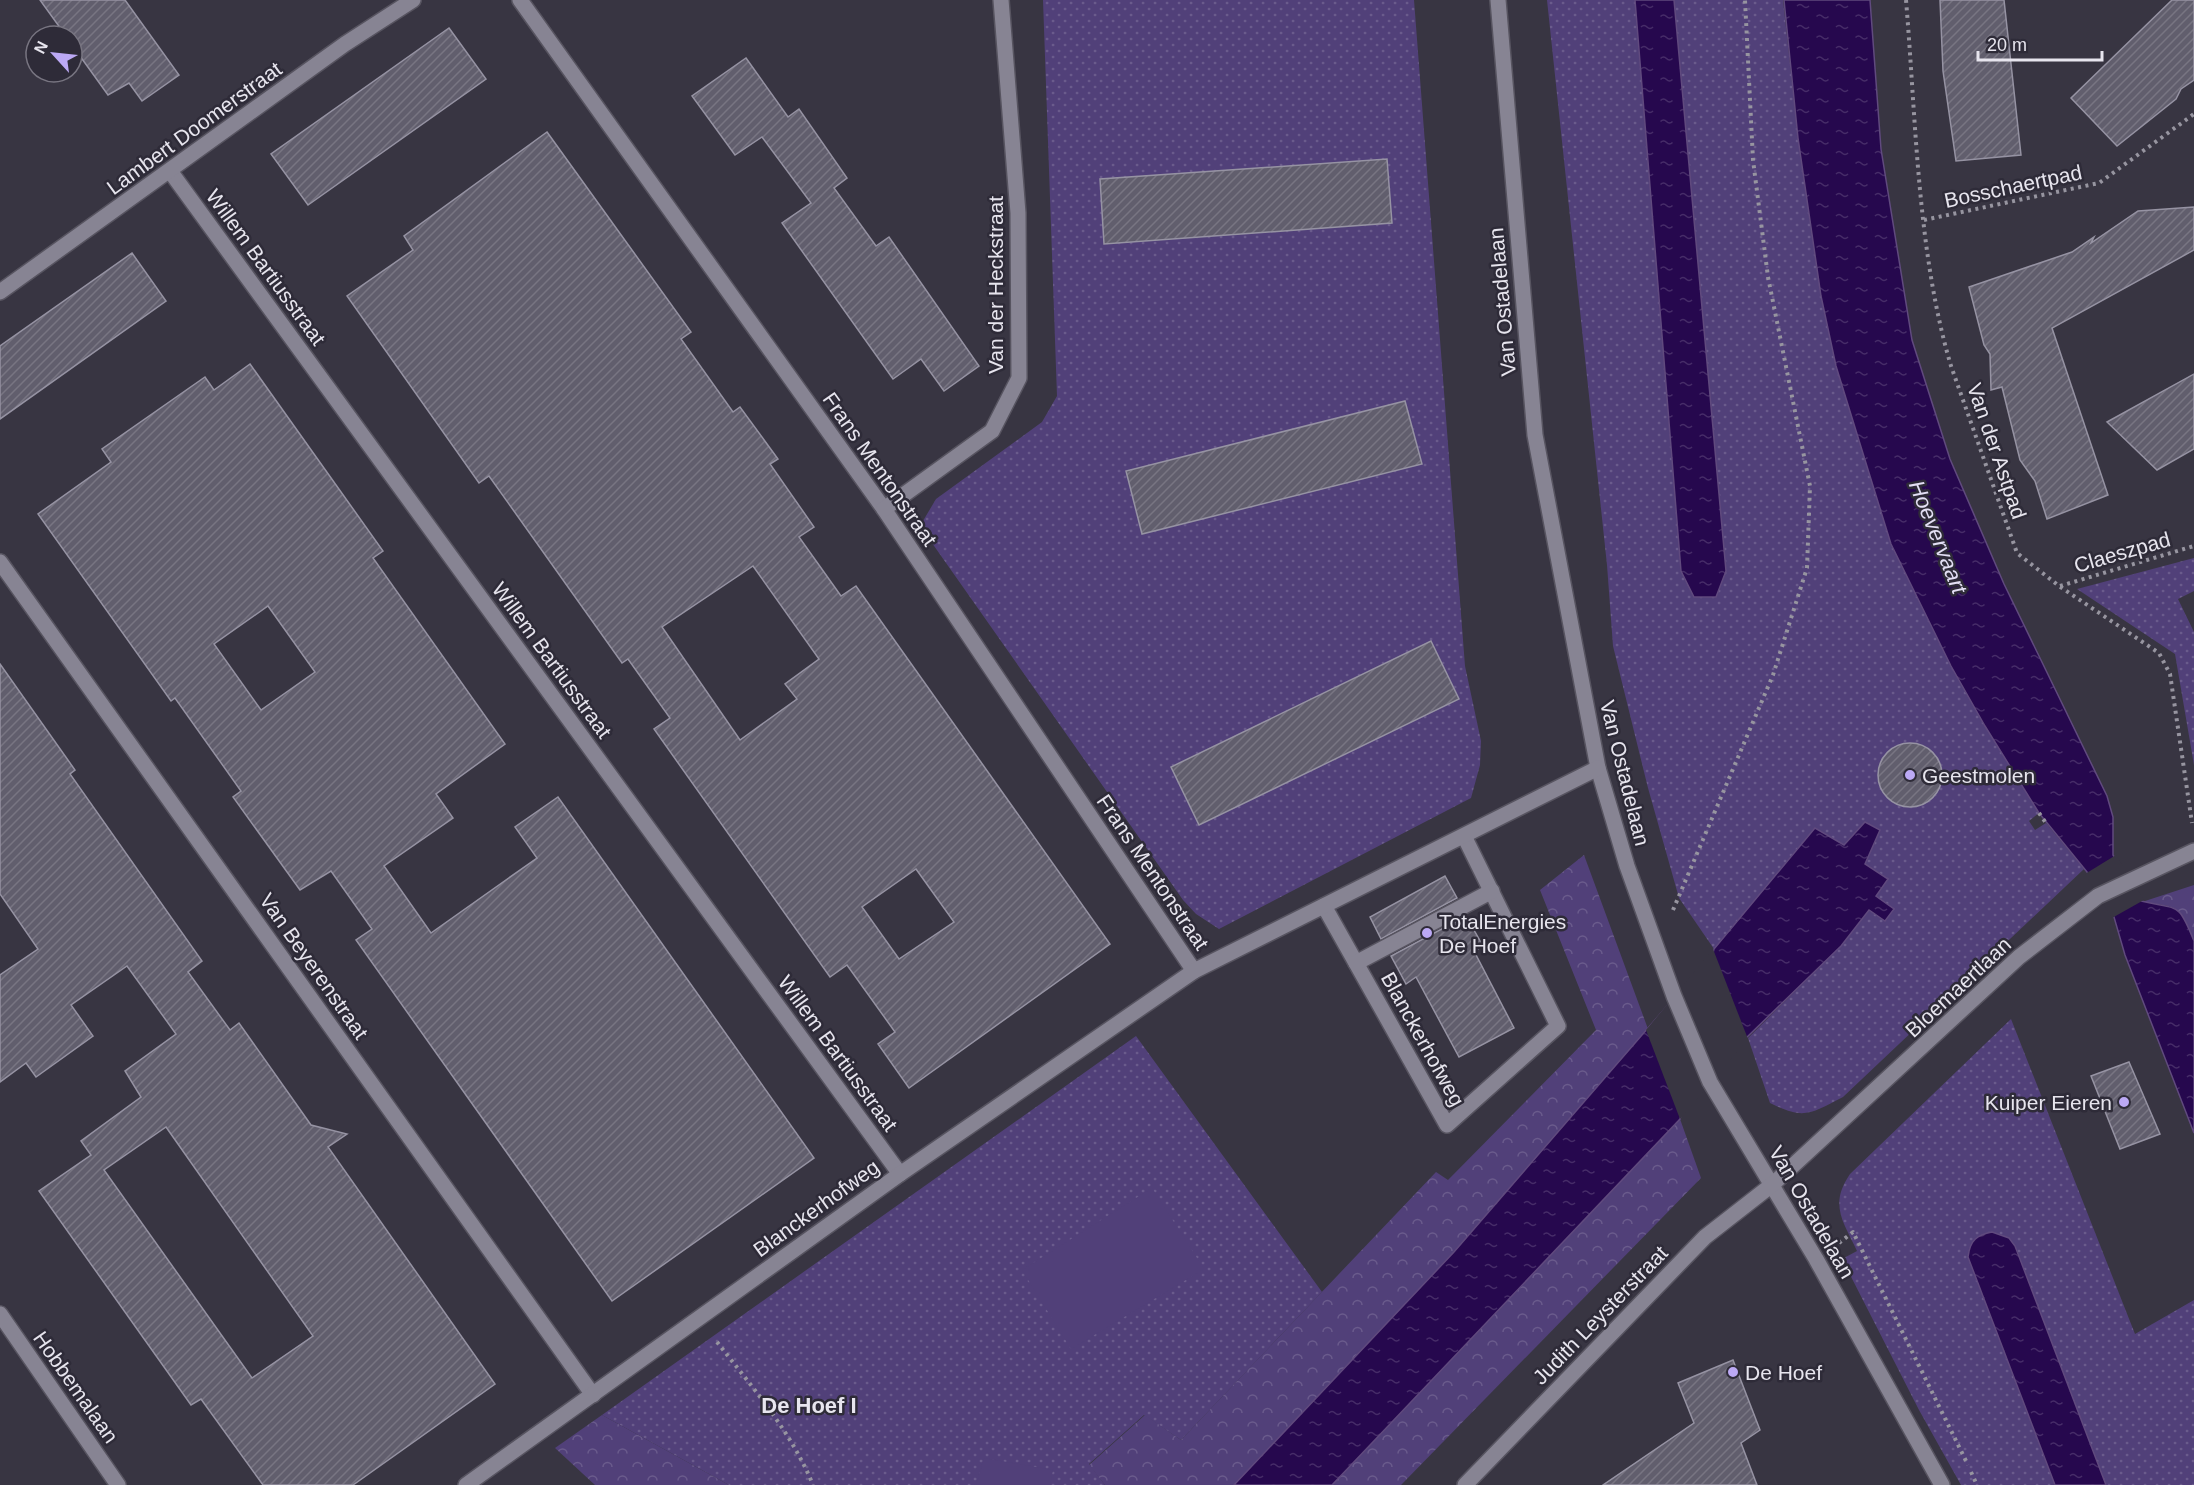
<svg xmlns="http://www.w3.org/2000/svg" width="2194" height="1485" viewBox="0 0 2194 1485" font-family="Arial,sans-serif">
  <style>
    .grass { fill: url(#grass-dots) }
    .forest { fill: url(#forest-crowns) }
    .park { fill: #514079 }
    .water { fill: url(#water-ripples); stroke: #604a7e; stroke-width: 1.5 }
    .pier { fill: #383542 }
    .building { fill: url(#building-hatch); stroke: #9693a3; stroke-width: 1.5; fill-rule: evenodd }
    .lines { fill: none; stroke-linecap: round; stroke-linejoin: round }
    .minor-casing { stroke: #575460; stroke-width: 18 }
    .path { stroke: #9795a0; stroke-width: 4; stroke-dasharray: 3 4.5; stroke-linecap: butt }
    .minor { stroke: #878493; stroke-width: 15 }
    .poi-dot { fill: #bca9f5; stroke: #2e2b38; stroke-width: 2 }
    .labels { text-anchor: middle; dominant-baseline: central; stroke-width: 5; stroke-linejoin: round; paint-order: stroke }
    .street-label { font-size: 21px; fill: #e7e5ee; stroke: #2e2b38 }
    .poi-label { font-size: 21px; fill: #e7e5ee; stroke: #2e2b38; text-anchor: start }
    .water-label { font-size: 22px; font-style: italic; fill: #e3dff4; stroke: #2e2b38 }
    .neighbourhood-label { font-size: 22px; font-weight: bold; fill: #e7e5ee; stroke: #2e2b38 }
  </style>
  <defs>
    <pattern id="grass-dots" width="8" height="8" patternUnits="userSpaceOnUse" patternTransform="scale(1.5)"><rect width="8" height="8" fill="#514079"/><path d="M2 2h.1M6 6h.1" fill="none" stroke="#6a5b8c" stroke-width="1.8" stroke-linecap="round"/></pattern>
    <pattern id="forest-crowns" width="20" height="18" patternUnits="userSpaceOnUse" patternTransform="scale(1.5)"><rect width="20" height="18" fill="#514079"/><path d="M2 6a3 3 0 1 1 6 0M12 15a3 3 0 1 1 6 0" fill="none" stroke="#6a5b8c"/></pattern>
    <pattern id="water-ripples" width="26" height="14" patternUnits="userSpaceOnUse" patternTransform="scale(1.5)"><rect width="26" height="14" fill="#26084e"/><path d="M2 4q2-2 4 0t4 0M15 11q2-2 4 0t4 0" fill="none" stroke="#462c68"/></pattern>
    <pattern id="building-hatch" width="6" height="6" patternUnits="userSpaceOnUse" patternTransform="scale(1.5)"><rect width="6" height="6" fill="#615e6d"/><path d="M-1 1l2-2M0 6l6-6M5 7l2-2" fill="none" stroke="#787582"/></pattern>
  </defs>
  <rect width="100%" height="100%" fill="#383542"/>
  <!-- grass -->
  <g class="grass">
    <path d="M1043,0H1414L1465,666L1481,741L1480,765L1471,798L1219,929L1196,914L1183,900L920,526L936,499L1042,422L1057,396Z"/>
    <path d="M1547,0H1635L1681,571L1694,597L1726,571L1674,0H1783L1798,138L1985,726L2039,813L2029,821L2035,830L2046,823L2084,869L1843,1097C1810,1114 1804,1120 1770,1103L1748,1038L1841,946L1869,910L1885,921L1893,909L1876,896L1888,879L1865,864L1880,831L1865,822L1844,845L1815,829L1714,949L1679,898L1648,788L1613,646L1607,565Z"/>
    <path d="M2194,558V591L2178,599L2194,632V765L2175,654L2077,589Z"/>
    <path d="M2011,1019L2135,1334L2194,1300V1485H2106L2015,1246L1968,1257L2055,1485H1961L1919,1410L1842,1259L1857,1251C1843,1221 1829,1205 1850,1174Z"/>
    <path d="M1136,1036L1322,1292L1181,1440L1144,1415L1089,1464L1105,1485H729L602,1415Z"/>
  </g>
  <!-- forest -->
  <g class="forest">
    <path d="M1584,855L1648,1029L1454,1252L1234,1485H1105L1089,1465L1145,1415L1181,1440L1436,1172L1448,1180L1596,1030L1540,890Z"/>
    <path d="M2194,885V941C2179,905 2180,907 2142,902Z"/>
    <path d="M1680,1119L1701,1178L1401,1485H1332Z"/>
    <path d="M602,1415L729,1485H595L555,1448Z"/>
  </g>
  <!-- park -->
  <g class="park">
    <path d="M1152,1188L1204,1269L1071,1349L1022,1270Z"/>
    <path d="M984,1458L1053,1470L1050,1485H976Z"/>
  </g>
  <!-- water -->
  <g class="water">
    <path d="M1635,0H1674L1726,571L1716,597H1694L1681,571Z"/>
    <path d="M1784,0H1870L1881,149L1912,340L1950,459L2004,584L2107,796L2113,817V855L2141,901C2179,910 2178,901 2194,941V1133L2125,955L2114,917L2087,872L2039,813L1985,726L1951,666L1891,544L1836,366L1821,296L1798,138Z"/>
    <path d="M1865,822L1880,830L1865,864L1888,879L1876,896L1894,909L1885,921L1869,910L1841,946L1745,1039L1682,1112L1680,1119L1332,1485H1234L1454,1252L1713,953L1714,949L1815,828L1844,845Z"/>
    <path d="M1992,1232L2009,1238L2015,1246L2106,1485H2055L1968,1257C1970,1240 1977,1235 1992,1232Z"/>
  </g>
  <!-- pier -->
  <g class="pier">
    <path d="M2116,855L2144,900L2112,918L2085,874Z"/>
    <path d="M1713,949L1748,1039L1680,1119L1646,1030Z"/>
  </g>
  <!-- building -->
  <g class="building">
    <path d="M40,0H125L179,75L142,101L129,83L108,95L72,45V36H66Z"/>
    <path d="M1940,0H2004L2021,155L1956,161L1943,71Z"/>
    <path d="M2172,0H2194V80L2181,89L2176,99L2117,146L2071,98Z"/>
    <path d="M449,28L486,79L308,205L271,154Z"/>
    <path d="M746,58L788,117L799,109L847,178L834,188L876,246L889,237L979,366L944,391L921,359L893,379L782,223L811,203L762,137L735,155L692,96Z"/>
    <path d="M547,132L691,332L681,339L733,412L740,407L778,459L770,464L814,527L799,537L841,596L856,586L1110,944L909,1088L878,1044L895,1032L847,965L830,977L654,729L670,718L628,659L622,663L489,476L479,483L347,296L413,250L404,236ZM753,566L819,659L785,684L797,699L740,740L662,627ZM916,869L954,922L899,959L862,907Z"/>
    <path d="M1387,159L1392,223L1104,244L1100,179Z"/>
    <path d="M2194,207V250L2052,328L2108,495L2047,519L2035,481L2020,460L2002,387L1991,390L1990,354L1984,345L1969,287L2072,252L2094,237L2091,243L2138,211Z"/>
    <path d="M132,253L166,301L0,419V346Z"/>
    <path d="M250,364L383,551L373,558L505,744L436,794L453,818L384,866L431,933L537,858L515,827L558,797L814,1158L612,1301L356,940L372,929L331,871L300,890L233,797L241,791L175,698L171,701L38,514L111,462L102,449L205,377L214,390ZM268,606L315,672L261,710L214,644Z"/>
    <path d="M2194,374V449L2157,470L2107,422Z"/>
    <path d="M1405,401L1422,464L1142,534L1126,471Z"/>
    <path d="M1431,641L1459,699L1199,825L1171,767Z"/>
    <path d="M0,664L75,770L70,774L202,961L188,972L230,1030L239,1023L311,1125L347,1134L328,1147L495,1384L353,1485H263L201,1399L191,1405L39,1191L91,1155L81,1141L141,1097L125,1071L176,1034L127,966L71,1005L93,1036L36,1077L26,1063L0,1082V975L38,949L0,894ZM166,1127L313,1336L252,1378L104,1170Z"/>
    <circle cx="1910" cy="775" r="32"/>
    <path d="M1445,876L1457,898L1381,939L1370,917Z"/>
    <path d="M1466,916L1483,946L1474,951L1514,1028L1459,1057L1416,977L1406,984L1391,956Z"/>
    <path d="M2129,1062L2160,1134L2120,1149L2091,1076Z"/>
    <path d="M1733,1360L1760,1430L1741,1443L1757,1485H1603L1694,1423L1678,1383Z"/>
  </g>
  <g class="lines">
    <!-- minor casing -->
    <g class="minor-casing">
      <g id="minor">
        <path d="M520,0L884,509L1194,971"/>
        <path d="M1498,0L1535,435L1598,768L1627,866L1674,996L1710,1082L1816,1259L1942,1485"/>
        <path d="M170,171L900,1174"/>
        <path d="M0,292L345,44L413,0"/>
        <path d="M884,509L992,431L1019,378L1018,213L1001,0"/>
        <path d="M0,562L593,1395"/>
        <path d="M1324,906L1447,1125L1558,1026L1464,836"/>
        <path d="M1356,963L1492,891"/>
        <path d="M0,1314L118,1485"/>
        <path d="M466,1485L900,1174L1194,971L1598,768"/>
        <path d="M1465,1485L1705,1237L1773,1184L2019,957L2098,896L2194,851"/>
      </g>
    </g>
    <!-- path -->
    <g class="path">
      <path d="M1906,0C1916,118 1917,252 1951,366L2017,553L2059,586L2159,653L2170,674L2192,823"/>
      <path d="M1924,220L2099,183L2194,114"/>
      <path d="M2060,586L2194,546"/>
      <path d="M2039,813L2046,823"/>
      <path d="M1673,910L1773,675L1807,568L1810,486L1768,277L1753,160L1745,0"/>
      <path d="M1839,1243L1853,1232L1968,1465"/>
      <path d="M717,1342C752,1387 791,1431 813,1485"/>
      <path d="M1971,1472L1977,1485"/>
    </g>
    <!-- minor -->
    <use href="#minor" class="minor"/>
  </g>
  <!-- markers -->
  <g class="poi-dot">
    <circle cx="1910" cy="775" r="6"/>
    <circle cx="1427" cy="933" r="6"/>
    <circle cx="2124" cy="1102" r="6"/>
    <circle cx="1733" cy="1372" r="6"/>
  </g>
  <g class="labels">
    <!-- street labels -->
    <g class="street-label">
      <text transform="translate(194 128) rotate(-36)">Lambert Doomerstraat</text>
      <text transform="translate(2013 186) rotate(-12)">Bosschaertpad</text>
      <text transform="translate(266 267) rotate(54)">Willem Bartiusstraat</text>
      <text transform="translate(995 285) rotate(-90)">Van der Heckstraat</text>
      <text transform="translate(1502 302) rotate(-95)">Van Ostadelaan</text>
      <text transform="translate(1997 451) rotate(71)">Van der Astpad</text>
      <text transform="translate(880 469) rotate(55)">Frans Mentonstraat</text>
      <text transform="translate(2122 552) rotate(-16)">Claeszpad</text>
      <text transform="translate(552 660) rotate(54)">Willem Bartiusstraat</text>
      <text transform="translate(1625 773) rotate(76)">Van Ostadelaan</text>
      <text transform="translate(1153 872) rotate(56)">Frans Mentonstraat</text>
      <text transform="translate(314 966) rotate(55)">Van Beyerenstraat</text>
      <text transform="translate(1958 987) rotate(-43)">Bloemaertlaan</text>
      <text transform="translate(1423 1039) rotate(61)">Blanckerhofweg</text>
      <text transform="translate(838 1053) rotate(54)">Willem Bartiusstraat</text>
      <text transform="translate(816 1208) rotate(-36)">Blanckerhofweg</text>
      <text transform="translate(1812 1212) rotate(60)">Van Ostadelaan</text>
      <text transform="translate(1600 1315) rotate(-46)">Judith Leysterstraat</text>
      <text transform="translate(76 1387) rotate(55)">Hobbemalaan</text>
    </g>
    <!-- poi labels -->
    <g class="poi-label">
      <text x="1922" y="775">Geestmolen</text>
      <text x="1439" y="921">TotalEnergies<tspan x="1439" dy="24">De Hoef</tspan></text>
      <text x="2112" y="1102" text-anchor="end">Kuiper Eieren</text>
      <text x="1745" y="1372">De Hoef</text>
    </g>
    <!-- water labels -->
    <g class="water-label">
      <text transform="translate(1938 537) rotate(68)">Hoevervaart</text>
    </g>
    <!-- neighbourhood labels -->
    <g class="neighbourhood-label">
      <text x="809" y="1405">De Hoef I</text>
    </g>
  </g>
  <!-- north arrow -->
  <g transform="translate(54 54) rotate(297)"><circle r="28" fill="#2e2b38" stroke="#787581" stroke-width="1.5"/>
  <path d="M0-4.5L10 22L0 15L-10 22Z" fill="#bca9f5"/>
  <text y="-9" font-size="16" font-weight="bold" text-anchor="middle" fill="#e7e5ee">N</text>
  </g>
  <!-- scale -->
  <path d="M1978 51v9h124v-9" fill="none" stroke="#e7e5ee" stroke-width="3"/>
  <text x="1987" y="51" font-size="18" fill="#e7e5ee" stroke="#2e2b38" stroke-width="4.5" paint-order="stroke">20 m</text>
</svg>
